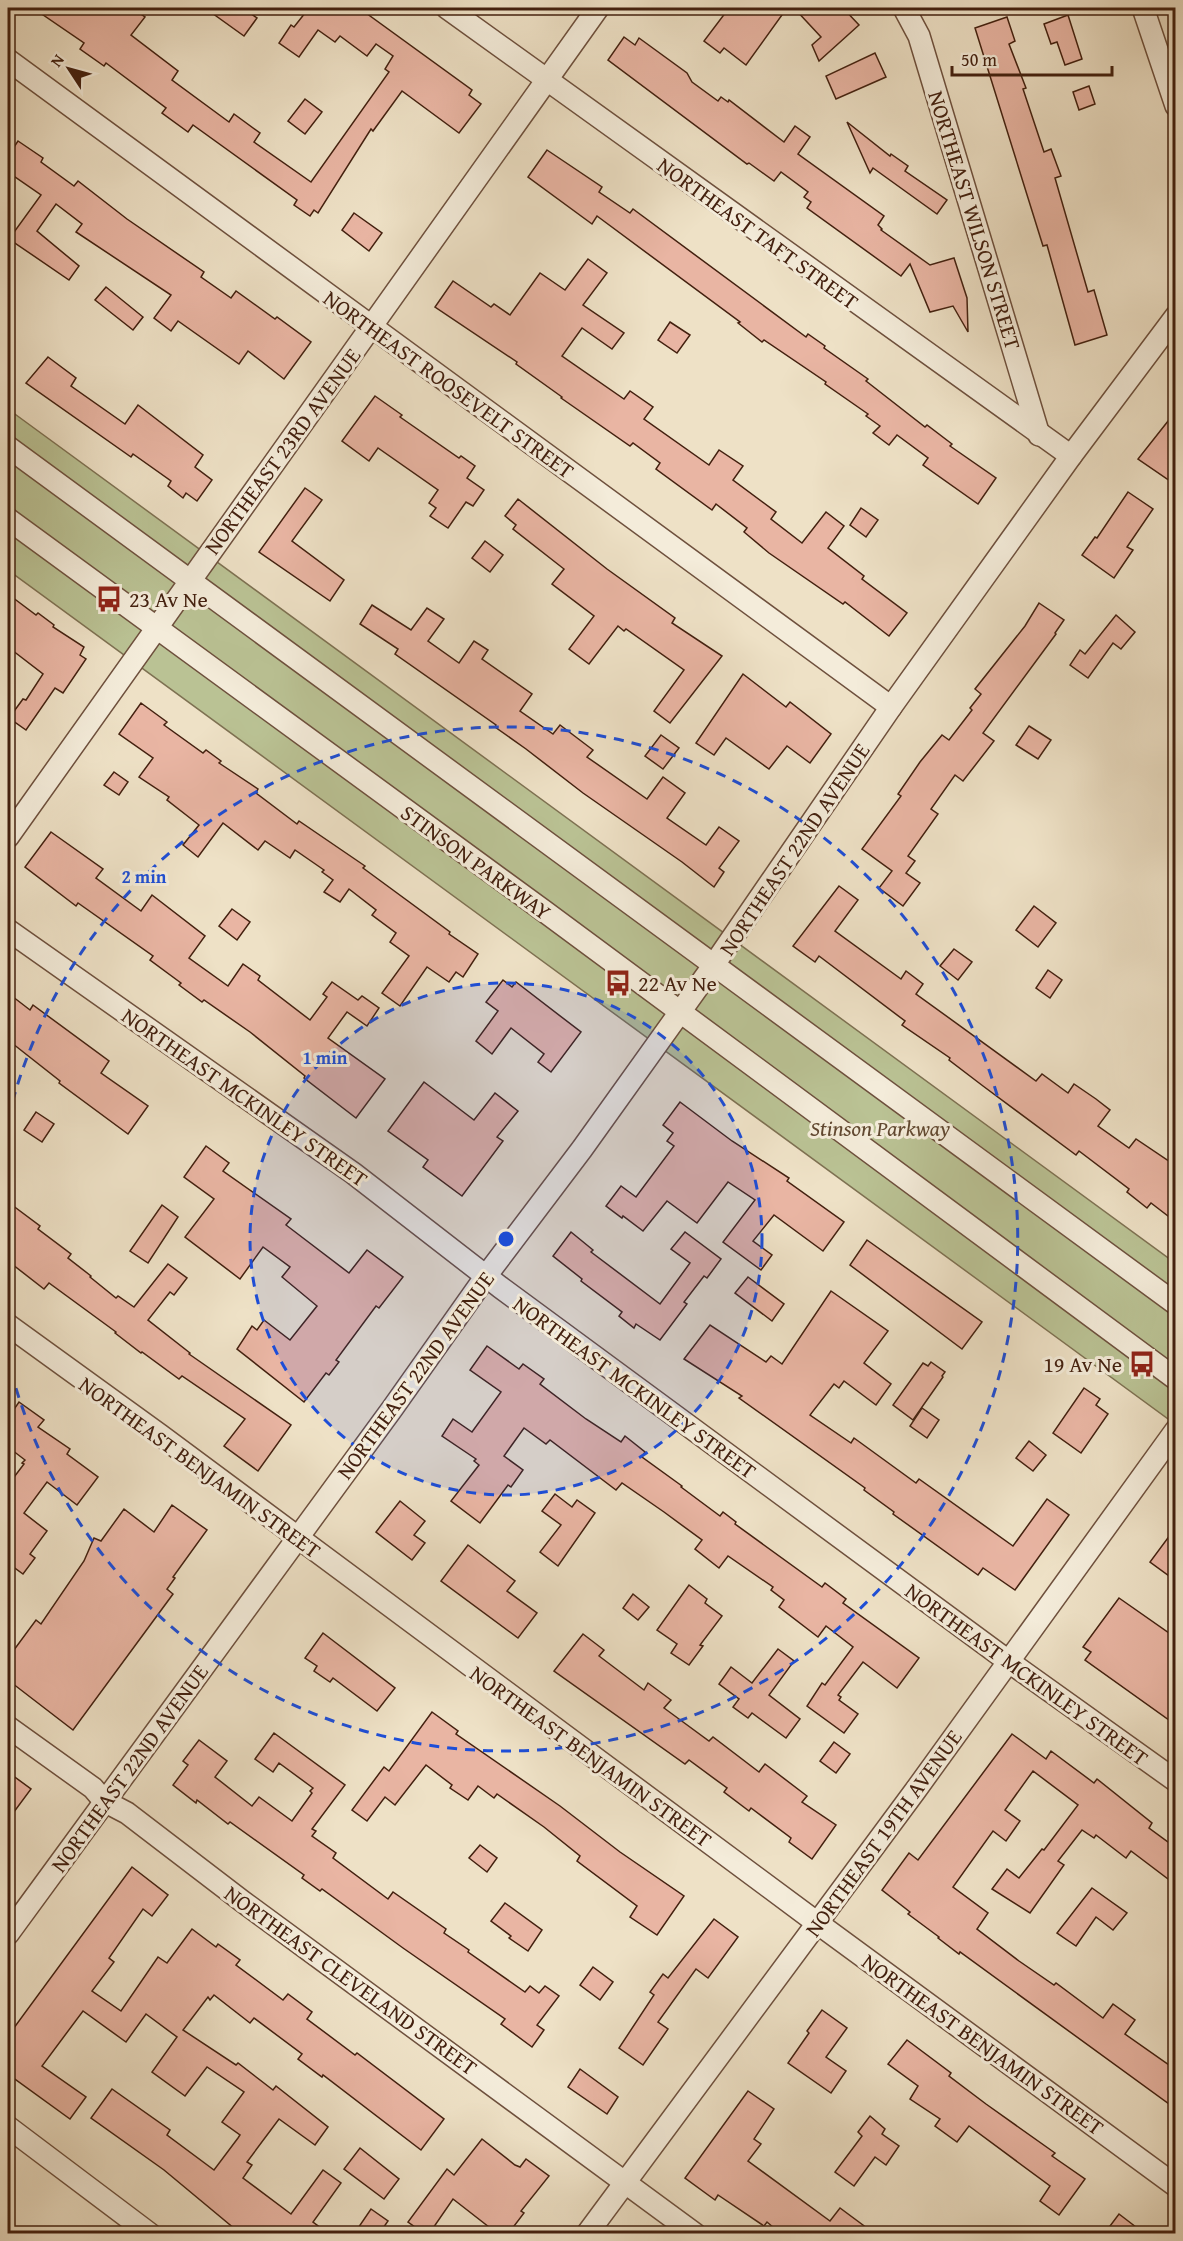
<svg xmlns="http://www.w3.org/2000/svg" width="1183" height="2241" viewBox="0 0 1183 2241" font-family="'Gentium Book Plus',serif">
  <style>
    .green { fill: #bac294; stroke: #7e7152; stroke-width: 1.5 }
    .building { fill: #e9b5a3; stroke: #43200f; stroke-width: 1.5 }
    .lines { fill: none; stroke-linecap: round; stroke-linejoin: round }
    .minor-casing { stroke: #6e503d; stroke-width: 24 }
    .minor { stroke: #f4ecda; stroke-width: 21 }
    .ring { fill: none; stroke: #1d4ed8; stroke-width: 3; stroke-dasharray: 10 8 }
    .labels { text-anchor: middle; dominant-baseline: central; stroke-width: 6; stroke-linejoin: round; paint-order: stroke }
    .street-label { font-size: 22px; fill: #43200f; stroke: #f4ecda }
    .poi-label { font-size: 22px; fill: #43200f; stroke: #f4ecda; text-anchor: start }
    .park-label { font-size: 22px; font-style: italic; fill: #614830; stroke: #f4ecda }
    .centre { fill: #1d4ed8; stroke: #f4ecda; stroke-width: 3 }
    .ring-label { font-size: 18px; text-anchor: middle; font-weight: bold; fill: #1d4ed8; stroke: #f4ecda; stroke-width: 6; stroke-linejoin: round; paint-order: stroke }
  </style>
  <rect width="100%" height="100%" fill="#eee1c6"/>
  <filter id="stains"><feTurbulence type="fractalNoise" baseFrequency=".00333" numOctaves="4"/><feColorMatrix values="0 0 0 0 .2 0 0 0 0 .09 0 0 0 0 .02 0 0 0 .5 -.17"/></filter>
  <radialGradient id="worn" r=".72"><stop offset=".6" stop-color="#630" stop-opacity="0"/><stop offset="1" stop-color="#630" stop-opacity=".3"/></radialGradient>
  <!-- green -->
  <path class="green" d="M8,409L1175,1263V1424L8,570Z"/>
  <!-- building -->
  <g class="building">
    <path d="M33,8H132L145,17L131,35L178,71L172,80L229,122L234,114L260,133L254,142L311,182L389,72L385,69L393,56L376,44L367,56L340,36L335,42L318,30L299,57L279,43L291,25L294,27L309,8H359L472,90L469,95L481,104L459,133L402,91L373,131L371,129L318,213L314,210L310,216L294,205L297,200L193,125L188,132L162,113L166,108L106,63L104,66L80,49L84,43Z"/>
    <path d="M205,8H243L257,18L244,36Z"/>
    <path d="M729,8H787L746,65L724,48L720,53L704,41Z"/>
    <path d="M794,8H843L859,25L819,61L812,45L821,37Z"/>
    <path d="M1068,15L1082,59L1065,65L1057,42L1051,44L1044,24Z"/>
    <path d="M1007,17L1015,41L1009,44L1026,88L1023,89L1044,152L1051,149L1061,176L1055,178L1088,292L1094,290L1107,335L1075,345L1047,245L1043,246L975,28Z"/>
    <path d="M624,37L635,45L639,38L687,73L692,82L718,101L721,97L728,102L729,100L784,142L795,126L810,137L798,154L884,216L878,225L882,229L881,230L930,265L954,258L967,298L968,332L953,306L930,312L910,264L901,276L807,208L811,202L804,197L808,192L781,172L774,181L749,163L747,164L608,60Z"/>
    <path d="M875,53L886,77L836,99L826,76Z"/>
    <path d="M1089,86L1095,104L1079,110L1073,92Z"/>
    <path d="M305,99L322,112L305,134L288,121Z"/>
    <path d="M847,122L890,156L891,154L908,166L905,171L947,200L937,214L873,168L870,173Z"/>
    <path d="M18,141L43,158L41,162L74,186L78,181L127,219L204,272L201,277L231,298L236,291L275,319L277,317L311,342L284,379L248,351L239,364L178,321L171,331L154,318L171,295L76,232L82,224L56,204L37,231L79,266L69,280L9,239L41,195L8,172V156Z"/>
    <path d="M547,150L602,187L599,192L630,213L633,209L806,337L808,334L825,346L824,348L868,379L866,381L925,427L927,425L952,444L950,446L996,478L978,504L923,465L928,458L897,435L889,445L873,433L880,426L866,416L868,414L825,384L826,382L764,340L762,342L738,323L740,322L597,216L592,224L528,177Z"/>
    <path d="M354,213L382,233L369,251L342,230Z"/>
    <path d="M588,259L607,273L583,305L624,333L612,349L582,328L562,356L624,399L630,391L653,407L644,419L709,465L719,450L743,466L733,480L776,512L771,519L802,543L826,512L844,526L828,548L864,576L862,579L907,613L889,636L845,602L843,604L769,553L744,532L747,528L716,504L712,510L656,469L660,463L633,443L630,446L561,398L562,397L516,364L517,362L435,307L453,281L491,307L494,304L510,315L540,273L565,290Z"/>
    <path d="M106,287L143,317L133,330L95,300Z"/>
    <path d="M670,322L690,335L677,353L658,340Z"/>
    <path d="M48,357L76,378L71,386L125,424L138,405L203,455L195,467L212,480L197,501L186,493L183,498L168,486L171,481L133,454L131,457L26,383Z"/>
    <path d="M375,396L402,415L400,417L459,458L461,456L475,466L467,478L484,490L473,506L466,502L448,528L430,516L436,508L429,503L438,490L378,448L369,461L342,441Z"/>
    <path d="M1176,411V485L1138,459Z"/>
    <path d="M305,488L322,500L292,541L344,580L330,601L259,552Z"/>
    <path d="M1128,492L1153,509L1127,547L1133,550L1114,578L1082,555L1095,537L1097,538Z"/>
    <path d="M518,499L607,569L675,618L672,623L722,656L670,723L654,711L684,670L626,629L624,631L618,626L589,664L569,649L594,616L552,584L564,569L513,529L516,525L505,516Z"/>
    <path d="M861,508L878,520L866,537L850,525Z"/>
    <path d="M485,541L503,555L490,572L472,558Z"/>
    <path d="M8,594L36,615L38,613L54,625L53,627L84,647L80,655L86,659L63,693L55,688L26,730L9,718L23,699L26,700L43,674L8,647Z"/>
    <path d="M1039,603L1064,620L1055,633L1056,634L983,733L994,741L963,781L955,775L931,809L938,814L908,856L915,861L906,873L920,883L903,906L879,888L892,871L862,849L901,796L898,794L920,762L942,735L949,740L972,710L970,708L981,694L975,689L1025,626Z"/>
    <path d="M372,605L411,630L427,608L444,619L428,641L459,663L474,641L488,650L482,659L532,694L520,711L553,734L560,725L593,750L587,757L647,799L663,777L685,793L667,818L706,845L719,827L739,841L719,868L724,872L714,887L682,862L583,793L526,749L495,727L496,725L395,654L398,649L360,624Z"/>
    <path d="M1116,615L1135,632L1121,649L1113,643L1088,678L1070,665L1080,650L1085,654Z"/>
    <path d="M743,674L786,707L790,702L831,734L810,763L787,746L769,769L726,738L714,755L696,743Z"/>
    <path d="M141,703L167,722L164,725L203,753L206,750L221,761L219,763L258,789L256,793L297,824L299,821L365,866L363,868L450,932L449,934L478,954L463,977L456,972L449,982L427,967L400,1006L382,993L409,956L390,942L396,933L372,915L376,910L349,889L340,902L324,892L333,880L322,872L324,870L295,850L290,858L265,841L258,850L223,823L198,857L183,845L199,825L167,800L169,797L139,777L153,758L119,734Z"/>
    <path d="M1029,726L1051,740L1038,759L1016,745Z"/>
    <path d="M661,735L679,748L663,769L645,756Z"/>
    <path d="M114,772L128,782L119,795L104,785Z"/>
    <path d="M51,832L103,869L96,878L141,911L152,895L205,936L189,958L228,986L243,964L260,976L258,980L310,1020L327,997L323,994L332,982L358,1000L362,996L379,1008L367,1026L347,1012L328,1038L385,1079L356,1118L304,1078L305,1076L250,1032L204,1000L202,1002L179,985L181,983L150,960L153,956L78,903L76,906L25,867Z"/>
    <path d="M839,886L858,900L835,931L901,979L906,971L923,984L916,994L1036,1081L1042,1074L1068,1093L1074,1084L1096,1099L1110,1110L1098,1126L1129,1148L1136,1139L1176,1166V1206L1168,1216L1151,1203L1147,1208L1127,1192L1129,1189L1079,1151L1076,1155L983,1086L949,1060L950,1058L902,1025L905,1021L819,956L815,962L793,946Z"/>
    <path d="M1034,906L1056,923L1038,947L1016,930Z"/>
    <path d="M232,909L250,922L237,940L219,926Z"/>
    <path d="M954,949L972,962L958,980L940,966Z"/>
    <path d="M1048,970L1062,980L1050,998L1036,988Z"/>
    <path d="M503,980L512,987L516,982L581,1032L551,1072L538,1062L544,1054L511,1028L492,1054L476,1041L498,1011L486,1002Z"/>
    <path d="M8,993L30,1010L33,1005L109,1061L101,1073L148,1106L128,1134L59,1083L60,1081L8,1040Z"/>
    <path d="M424,1082L474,1120L495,1093L518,1111L497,1137L503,1141L462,1196L423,1167L428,1160L388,1131Z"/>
    <path d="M680,1102L732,1141L789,1178L787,1181L844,1222L823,1251L774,1215L753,1241L772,1255L761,1270L723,1242L755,1200L728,1182L697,1223L667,1201L643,1231L623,1216L622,1218L606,1206L621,1186L636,1197L674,1146L667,1141L673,1133L663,1125Z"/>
    <path d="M36,1112L54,1124L42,1142L24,1130Z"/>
    <path d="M206,1146L229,1163L223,1171L291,1219L286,1225L349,1273L367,1250L403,1277L379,1308L376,1306L336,1360L339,1362L329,1375L326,1373L304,1402L237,1349L252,1326L257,1330L264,1320L290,1340L317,1306L282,1277L290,1267L263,1247L240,1279L185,1237L214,1199L184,1177Z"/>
    <path d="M8,1202L40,1226L38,1229L71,1254L68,1258L91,1276L90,1277L116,1298L118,1296L134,1307L168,1264L187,1278L174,1295L170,1292L148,1320L190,1353L189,1354L291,1425L258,1471L224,1446L245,1419L182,1376L179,1379L142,1352L141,1353L115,1333L116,1332L49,1283L44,1289L8,1261Z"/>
    <path d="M162,1205L178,1217L148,1263L130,1251Z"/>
    <path d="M571,1232L593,1250L591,1252L660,1304L690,1263L671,1249L685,1232L721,1259L707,1278L704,1276L684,1302L687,1304L660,1340L636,1324L634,1328L619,1316L622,1312L581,1281L582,1279L553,1256Z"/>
    <path d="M867,1240L982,1322L962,1349L850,1265Z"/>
    <path d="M748,1277L784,1304L772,1321L735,1293Z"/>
    <path d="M831,1291L888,1331L864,1363L891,1384L876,1405L844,1381L839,1388L834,1384L810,1415L851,1443L854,1438L916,1483L919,1479L1013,1546L1047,1499L1069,1515L1015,1590L983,1568L978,1575L893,1514L894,1512L864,1490L865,1488L739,1398L742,1396L684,1359L710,1325L766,1362L771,1356L782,1364Z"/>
    <path d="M487,1346L519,1369L523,1364L544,1379L540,1384L586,1419L621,1442L625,1436L645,1452L642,1457L682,1486L681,1487L720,1516L723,1512L736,1522L735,1524L822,1587L825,1583L846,1599L843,1603L919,1658L897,1688L863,1662L838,1695L841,1697L839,1700L858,1714L844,1733L807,1706L822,1683L825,1685L853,1647L826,1626L818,1637L779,1607L784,1600L771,1590L773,1587L728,1556L719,1568L695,1549L702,1540L664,1512L622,1483L616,1490L550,1440L546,1444L524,1428L504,1456L523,1470L511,1487L508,1485L480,1523L451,1501L479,1465L474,1461L476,1459L442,1436L453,1419L472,1432L501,1392L470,1370Z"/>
    <path d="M931,1362L945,1372L942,1376L943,1377L913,1420L893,1405L923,1363L928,1366Z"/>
    <path d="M1084,1388L1100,1399L1096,1405L1108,1414L1081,1453L1053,1433Z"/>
    <path d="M19,1402L44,1420L38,1427L70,1449L67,1454L98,1477L77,1505L47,1482L24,1513L47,1531L30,1554L35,1558L23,1574L8,1563V1485L24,1464L22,1463L25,1460L8,1447V1418Z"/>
    <path d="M922,1408L939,1420L927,1438L910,1426Z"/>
    <path d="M1029,1441L1046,1455L1033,1471L1016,1458Z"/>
    <path d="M555,1494L572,1507L577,1500L595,1513L558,1566L540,1552L561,1525L542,1511Z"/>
    <path d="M400,1501L425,1521L414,1535L425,1543L412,1560L376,1532Z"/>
    <path d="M172,1505L207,1530L173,1577L175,1578L167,1589L173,1594L73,1730L8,1680V1658L36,1620L41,1624L84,1561L94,1538L101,1541L124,1509L154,1532Z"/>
    <path d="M1176,1527V1581L1150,1562Z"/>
    <path d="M468,1545L515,1581L507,1591L537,1613L518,1638L441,1581Z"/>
    <path d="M689,1585L707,1599L705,1603L722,1616L700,1645L703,1646L689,1665L671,1653L677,1644L657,1630Z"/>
    <path d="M633,1594L649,1607L638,1620L623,1608Z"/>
    <path d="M1119,1598L1176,1638V1725L1085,1660L1091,1652L1083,1647Z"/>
    <path d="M323,1633L395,1688L377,1711L333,1678L330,1682L314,1671L317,1666L305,1658Z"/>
    <path d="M583,1634L604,1650L599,1656L644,1690L648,1683L671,1700L664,1708L709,1741L713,1737L759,1772L765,1764L807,1796L802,1802L836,1825L812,1859L789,1842L791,1838L751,1808L749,1811L724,1792L727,1788L689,1760L685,1764L554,1671Z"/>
    <path d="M778,1649L794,1661L769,1695L800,1719L786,1738L752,1713L748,1718L733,1707L739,1699L719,1684L731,1667L752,1683Z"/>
    <path d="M432,1712L458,1731L456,1734L560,1806L620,1852L684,1896L657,1935L630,1917L637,1906L577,1861L580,1856L544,1827L497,1794L494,1798L478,1786L468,1800L450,1788L452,1785L426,1765L395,1805L385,1797L367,1821L352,1810L384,1767L389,1771Z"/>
    <path d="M274,1733L345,1785L312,1829L316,1831L312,1836L336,1853L333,1858L388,1899L393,1892L446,1929L444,1933L469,1950L468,1952L525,1992L530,1986L539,1993L545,1986L559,1996L537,2025L544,2030L532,2047L501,2024L505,2019L403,1948L322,1889L320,1891L302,1878L304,1875L230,1822L228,1824L197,1800L196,1803L173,1785L188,1765L183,1761L199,1740L227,1761L215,1777L252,1806L259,1797L292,1821L312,1793L310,1791L313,1788L279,1763L273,1772L255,1759Z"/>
    <path d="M1012,1734L1046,1759L1051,1751L1094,1783L1097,1779L1152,1823L1149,1828L1176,1848V1885L1131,1851L1126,1858L1096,1835L1094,1838L1082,1830L1058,1861L1064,1865L1030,1913L992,1889L1007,1869L1019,1878L1042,1849L1044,1850L1078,1805L1033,1771L1005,1810L1020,1821L1006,1841L993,1831L953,1887L988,1913L977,1929L1019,1961L1054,1985L1056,1983L1103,2018L1113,2004L1135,2020L1125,2034L1176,2070V2109L960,1952L959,1954L938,1938L939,1937L908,1914L910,1912L882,1890L909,1853L918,1860Z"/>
    <path d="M834,1742L850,1754L836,1773L820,1761Z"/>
    <path d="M8,1772L31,1789L8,1820Z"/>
    <path d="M480,1845L497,1858L487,1872L469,1858Z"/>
    <path d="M132,1867L168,1895L152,1916L143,1909L109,1958L114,1962L92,1991L121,2011L158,1957L167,1963L192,1929L216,1947L218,1944L240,1960L236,1965L283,2000L288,1994L312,2012L307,2019L355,2055L357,2053L444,2119L421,2150L323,2075L322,2077L298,2059L302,2054L254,2018L250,2023L214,1995L210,2000L208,1997L183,2030L236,2065L238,2063L273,2090L276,2086L328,2127L315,2145L279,2119L247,2162L252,2165L243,2178L291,2214L323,2170L341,2183L313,2222L329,2234H241L164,2170L91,2118L112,2089L170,2130L167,2135L214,2170L238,2138L240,2135L222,2122L244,2092L207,2067L185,2096L152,2072L177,2037L146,2014L126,2042L83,2011L42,2066L86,2097L70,2119L8,2074V2036Z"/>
    <path d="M1092,1888L1127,1913L1113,1930L1096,1917L1076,1946L1057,1933Z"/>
    <path d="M505,1903L542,1930L528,1951L509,1938L511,1936L491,1921Z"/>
    <path d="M714,1919L738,1937L708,1978L696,1969L658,2022L668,2029L643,2065L619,2048L654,1995L650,1992L663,1974L668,1978Z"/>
    <path d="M593,1967L613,1982L600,2000L580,1985Z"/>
    <path d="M822,2010L847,2028L826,2057L846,2071L831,2093L788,2063L809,2033L807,2031Z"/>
    <path d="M907,2040L951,2073L949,2076L986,2104L1055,2153L1052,2156L1085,2179L1059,2215L1040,2201L1050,2186L969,2126L957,2142L935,2126L940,2119L910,2099L918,2086L888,2064Z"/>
    <path d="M580,2069L618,2097L607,2114L568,2087Z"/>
    <path d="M748,2091L774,2109L754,2139L761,2144L748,2161L830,2221L840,2208L875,2234H781L767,2222L764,2226L718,2195L715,2200L685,2178Z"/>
    <path d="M870,2116L885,2129L882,2134L899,2146L886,2165L875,2157L854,2186L835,2172L862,2136L858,2132Z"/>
    <path d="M482,2139L515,2165L520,2167L526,2159L549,2176L521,2211L524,2213L508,2234H498L453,2199L429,2234H425L408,2222L447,2169L454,2175Z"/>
    <path d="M360,2148L399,2179L384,2199L344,2169Z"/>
    <path d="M371,2209L388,2221L379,2234H354Z"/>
    <path d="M1119,2214L1145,2234H1104Z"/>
  </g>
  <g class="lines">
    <!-- minor casing -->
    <g class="minor-casing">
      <g id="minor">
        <path d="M447,8L1071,456"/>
        <path d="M904,8L919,36L1039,435"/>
        <path d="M1143,8L1176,106"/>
        <path d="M8,60L891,707"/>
        <path d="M8,447L1176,1304"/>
        <path d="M8,519L544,911L1176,1379"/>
        <path d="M8,837L598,8"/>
        <path d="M8,930L353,1173L500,1287L1008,1661L1176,1781"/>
        <path d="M8,1325L160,1435L816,1922L1176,2186"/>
        <path d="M8,1727L93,1788L104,1801L127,1813L242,1901L695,2234"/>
        <path d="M8,1934L392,1409L486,1276L582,1149L713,966L891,707L1071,456L1176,316"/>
        <path d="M8,2127L150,2234"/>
        <path d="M587,2234L915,1791L1176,1430"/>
      </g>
    </g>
    <!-- minor -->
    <use href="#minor" class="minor"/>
  </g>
  <!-- distance rings -->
  <circle cx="506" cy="1239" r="256" fill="#1d4ed8" fill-opacity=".12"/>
  <g class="ring">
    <circle cx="506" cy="1239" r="256"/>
    <path d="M8 1119A512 512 0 1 1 8 1359"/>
  </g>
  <!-- icons -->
  <defs>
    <g id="bus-bare" transform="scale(2.07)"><path d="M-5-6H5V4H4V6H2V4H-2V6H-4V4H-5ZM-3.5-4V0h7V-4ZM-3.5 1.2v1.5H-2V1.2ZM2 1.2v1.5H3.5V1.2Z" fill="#8f2418" stroke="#f4ecda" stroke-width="2.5" paint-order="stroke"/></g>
  </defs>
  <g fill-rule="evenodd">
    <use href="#bus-bare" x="109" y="599"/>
    <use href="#bus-bare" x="618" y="983"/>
    <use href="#bus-bare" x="1142" y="1364"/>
  </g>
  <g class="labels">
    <!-- street labels -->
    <g class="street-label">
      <text transform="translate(975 220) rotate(73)">NORTHEAST WILSON STREET</text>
      <text transform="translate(758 233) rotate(36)">NORTHEAST TAFT STREET</text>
      <text transform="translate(449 384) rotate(36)">NORTHEAST ROOSEVELT STREET</text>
      <text transform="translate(282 451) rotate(-54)">NORTHEAST 23RD AVENUE</text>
      <text transform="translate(794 849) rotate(-56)">NORTHEAST 22ND AVENUE</text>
      <text transform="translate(476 862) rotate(36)">STINSON PARKWAY</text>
      <text transform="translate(245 1097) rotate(35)">NORTHEAST MCKINLEY STREET</text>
      <text transform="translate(415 1375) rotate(-54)">NORTHEAST 22ND AVENUE</text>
      <text transform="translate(635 1387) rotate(36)">NORTHEAST MCKINLEY STREET</text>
      <text transform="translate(200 1467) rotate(36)">NORTHEAST BENJAMIN STREET</text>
      <text transform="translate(1027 1674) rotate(36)">NORTHEAST MCKINLEY STREET</text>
      <text transform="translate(591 1756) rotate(36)">NORTHEAST BENJAMIN STREET</text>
      <text transform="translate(129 1768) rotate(-54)">NORTHEAST 22ND AVENUE</text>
      <text transform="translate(883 1833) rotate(-54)">NORTHEAST 19TH AVENUE</text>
      <text transform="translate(351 1980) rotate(36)">NORTHEAST CLEVELAND STREET</text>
      <text transform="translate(983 2044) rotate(36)">NORTHEAST BENJAMIN STREET</text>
    </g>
    <!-- poi labels -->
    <g class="poi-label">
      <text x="129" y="599">23 Av Ne</text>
      <text x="638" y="983">22 Av Ne</text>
      <text x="1122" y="1364" text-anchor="end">19 Av Ne</text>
    </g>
    <!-- park labels -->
    <g class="park-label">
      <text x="880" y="1128">Stinson Parkway</text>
    </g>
  </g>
  <circle cx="506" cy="1239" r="9" class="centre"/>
  <g class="ring-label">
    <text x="144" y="883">2 min</text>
    <text x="325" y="1064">1 min</text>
  </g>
  <!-- margin -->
  <rect width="1183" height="2241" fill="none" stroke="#eee1c6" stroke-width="30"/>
  <rect x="9" y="9" width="1165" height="2223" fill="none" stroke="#43200f" stroke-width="3"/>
  <rect x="15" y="15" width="1153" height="2211" fill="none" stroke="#43200f" stroke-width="1.5"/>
  <!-- north arrow -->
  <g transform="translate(69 69) rotate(306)" stroke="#f4ecda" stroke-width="4.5" paint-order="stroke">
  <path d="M0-4.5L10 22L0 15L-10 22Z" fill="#43200f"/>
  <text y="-9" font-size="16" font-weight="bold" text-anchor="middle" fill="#43200f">N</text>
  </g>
  <!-- scale -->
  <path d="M952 66v9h160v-9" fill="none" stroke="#43200f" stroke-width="3"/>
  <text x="961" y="66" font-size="18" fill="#43200f" stroke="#f4ecda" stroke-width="4.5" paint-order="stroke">50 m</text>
  <rect width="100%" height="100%" filter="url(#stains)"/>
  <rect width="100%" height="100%" fill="url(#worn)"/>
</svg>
